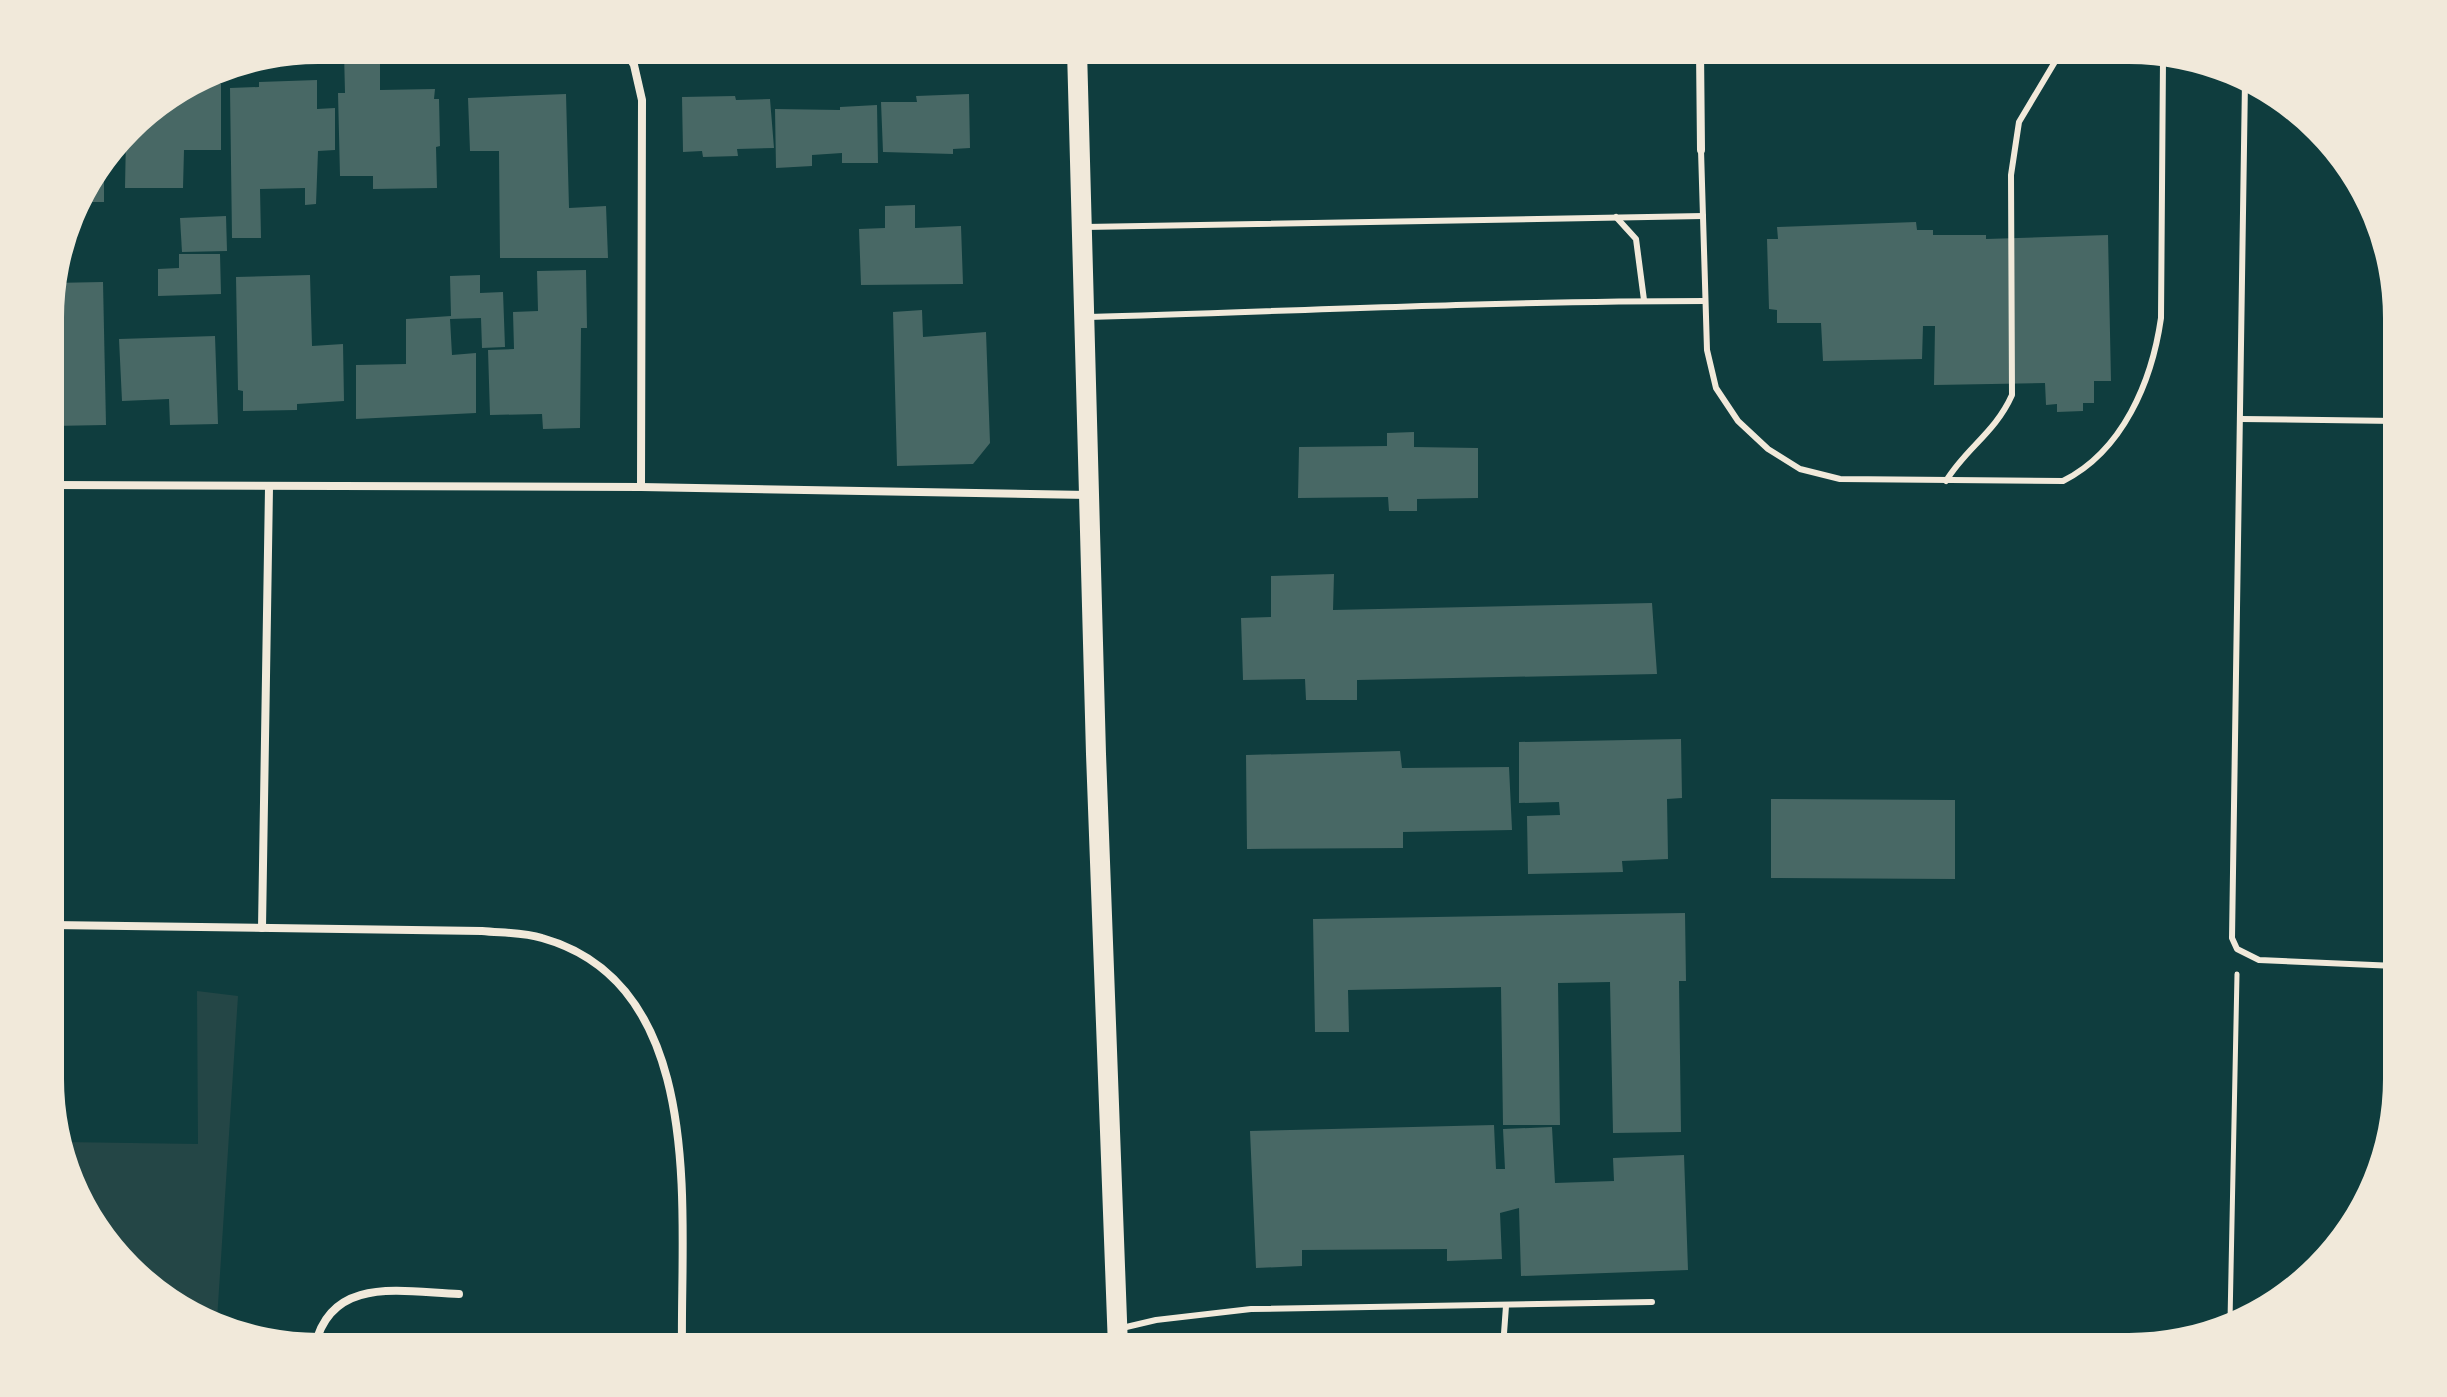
<svg xmlns="http://www.w3.org/2000/svg" width="2447" height="1397" viewBox="0 0 2447 1397" font-family="'DejaVu Sans',sans-serif">
  <style>
    .green { fill: #244646 }
    .building { fill: #486865 }
    .lines { fill: none; stroke-linecap: round; stroke-linejoin: round }
    .path { stroke: #f1e9da; stroke-width: 5 }
    .service { stroke: #f1e9da; stroke-width: 6 }
    .minor { stroke: #f1e9da; stroke-width: 8 }
    .primary { stroke: #f1e9da; stroke-width: 20 }
  </style>
  <rect width="100%" height="100%" fill="#0f3d3e"/>
  <!-- green -->
  <path class="green" d="M197,991L238,996L217,1320L184,1311L95,1228L63,1142L198,1144Z"/>
  <!-- building -->
  <g class="building">
    <path d="M380,51V90L435,89L434,99H439L440,146L436,147L437,188L373,189V176H340L338,93H345L344,52Z"/>
    <path d="M317,80V109L335,108V150L318,151L316,204L305,205V188L260,189L261,238H232L230,88L259,87V82Z"/>
    <path d="M194,84H221V150H184L183,188H125L126,136L141,117Z"/>
    <path d="M566,94L569,208L606,206L608,258H500L499,151H470L468,98Z"/>
    <path d="M969,94L970,148L953,149V154L883,152L881,102H917L916,96Z"/>
    <path d="M735,96L736,100L770,99L774,148L737,149L738,156L703,157L702,151L683,152L682,97Z"/>
    <path d="M877,105L878,163H842V153L812,155V166L776,168L775,109L840,110V107Z"/>
    <path d="M104,165V202H77L78,199Z"/>
    <path d="M915,205V228L961,226L963,284L861,285L859,229L885,228V206Z"/>
    <path d="M226,216L227,251L182,252L180,218Z"/>
    <path d="M1916,222L1917,230H1933V235H1986V239L2108,235L2111,381H2094V403H2083V411L2057,412V404L2046,405L2045,383L1934,385L1935,326H1923L1922,359L1823,361L1821,323H1777V310L1769,309L1767,239H1778L1777,227Z"/>
    <path d="M179,254H220L221,294L158,296V269L179,268Z"/>
    <path d="M586,270L587,328H581L580,428L543,429L542,414L490,415L488,350L514,349L513,312L538,311L537,271Z"/>
    <path d="M310,275L312,346L343,344L344,401L297,404V410L243,411V391L238,390L236,277Z"/>
    <path d="M480,275V293L503,292L505,347L482,348L481,318L450,319L452,355L476,353V413L356,419V365L406,364V319L451,316L450,276Z"/>
    <path d="M103,282L106,425L52,426V283Z"/>
    <path d="M922,310L923,337L986,332L990,443L973,464L897,466L893,312Z"/>
    <path d="M215,336L218,424L170,425L169,399L122,401L119,339Z"/>
    <path d="M1414,432V447L1478,448V498L1417,499V511H1389L1388,497L1298,498L1299,447L1387,446V433Z"/>
    <path d="M1334,574L1333,610L1652,603L1657,674L1357,680V700H1306L1305,679L1243,680L1241,618L1271,617V576Z"/>
    <path d="M1681,739L1682,798L1667,799L1668,859L1622,861L1623,872L1528,874L1527,816L1560,815L1559,802L1519,803V742Z"/>
    <path d="M1400,751L1402,768L1509,767L1512,830L1403,832V848L1247,849L1246,755Z"/>
    <path d="M1771,799L1955,800V879L1771,878Z"/>
    <path d="M1685,913L1686,981H1679L1681,1132L1613,1133L1610,982L1558,983L1560,1125H1503L1501,987L1348,990L1349,1032H1315L1313,919Z"/>
    <path d="M1494,1125L1496,1169H1505L1503,1129L1552,1127L1555,1183L1614,1181L1613,1158L1684,1155L1688,1270L1521,1276L1519,1208L1500,1213L1502,1259L1447,1261V1249L1302,1250V1266L1256,1268L1250,1131Z"/>
  </g>
  <g class="lines">
    <!-- path -->
    <path class="path" d="M2230,1321L2237,974"/>
    <!-- service -->
    <g class="service">
      <path d="M2245,81L2232,938L2237,949L2259,960L2396,966"/>
      <path d="M1701,150L1707,350L1716,388L1738,421L1768,449L1800,469L1840,479L2063,481C2123,451 2152,381 2161,318L2163,59"/>
      <path d="M1616,217L1636,239L1644,300"/>
      <path d="M1085,227L1703,216"/>
      <path d="M1089,317C1295,311 1500,301 1705,301"/>
      <path d="M2241,419L2396,421"/>
      <path d="M1946,481C1966,448 1995,433 2012,395L2011,175L2019,122L2062,50"/>
      <path d="M1122,1328L1156,1320L1251,1309L1652,1302"/>
      <path d="M1503,1347L1506,1306"/>
    </g>
    <!-- minor -->
    <g class="minor">
      <path d="M625,50L634,65L642,100L641,487"/>
      <path d="M1700,50L1701,150"/>
      <path d="M52,485L641,487L1089,495"/>
      <path d="M52,925L482,931C501,933 523,932 542,938C709,985 680,1213 682,1347"/>
      <path d="M262,928L269,488"/>
      <path d="M315,1346C331,1275 402,1292 459,1294"/>
    </g>
    <!-- primary -->
    <path class="primary" d="M1077,50L1096,754L1118,1347"/>
  </g>
  <!-- crop -->
  <path d="M0 0H2447V1397H0ZM318 64H2129A254 254 0 0 1 2383 318V1079A254 254 0 0 1 2129 1333H318A254 254 0 0 1 64 1079V318A254 254 0 0 1 318 64Z" fill="#f1e9da" fill-rule="evenodd"/>
</svg>
